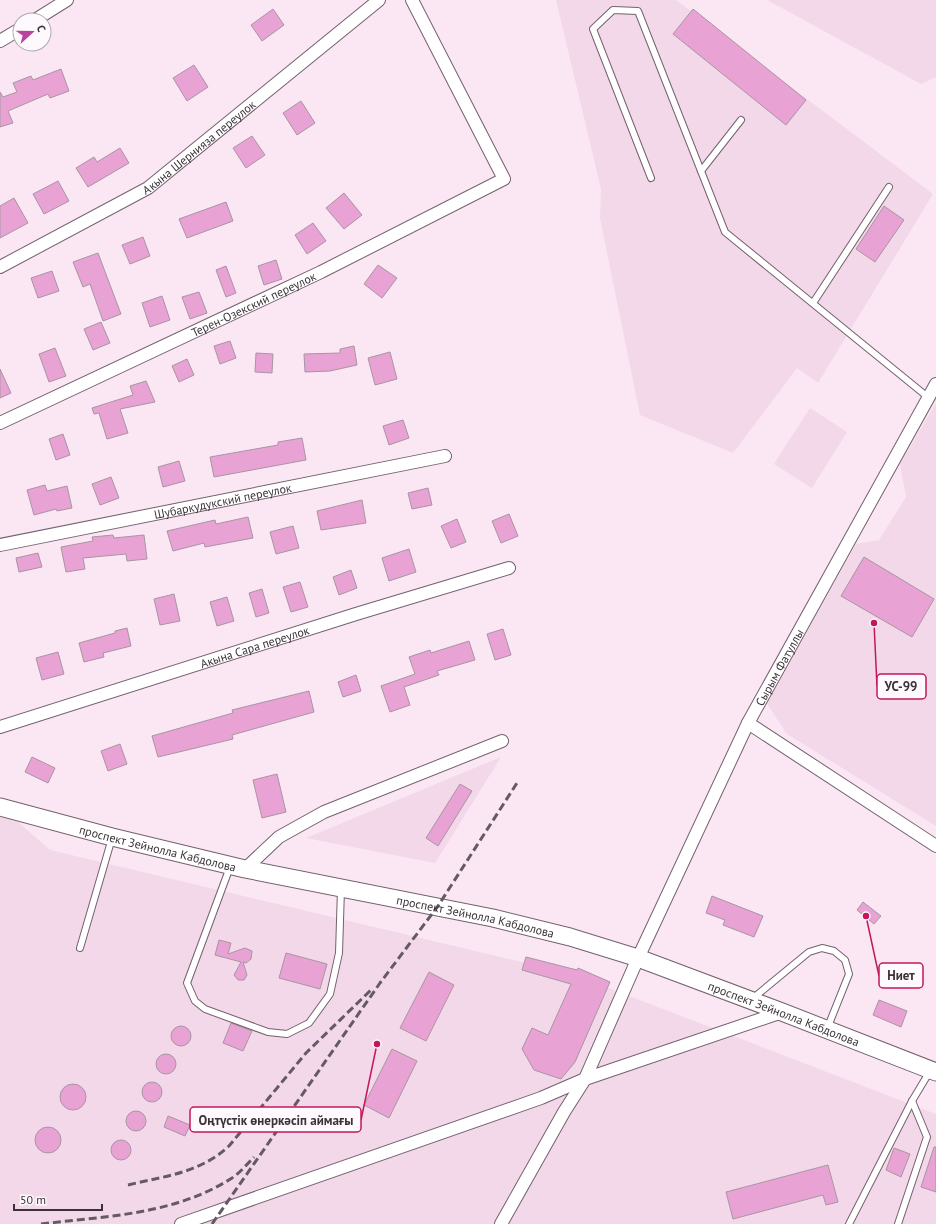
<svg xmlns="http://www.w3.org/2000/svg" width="936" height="1224" viewBox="0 0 936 1224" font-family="'PT Sans',sans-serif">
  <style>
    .built { fill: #f3d8ea }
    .building { fill: #e8a2d4; stroke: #a895a2 }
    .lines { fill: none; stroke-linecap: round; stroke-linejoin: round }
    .lane-casing { stroke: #73616d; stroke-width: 8 }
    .street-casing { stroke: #73616d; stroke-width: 14 }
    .secondary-casing { stroke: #73616d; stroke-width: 19 }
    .lane { stroke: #fff; stroke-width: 6 }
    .street { stroke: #fff; stroke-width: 12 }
    .secondary { stroke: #fff; stroke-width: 17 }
    .rail { stroke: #655a62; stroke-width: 3; stroke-dasharray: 8 4; stroke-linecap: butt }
    .labels { text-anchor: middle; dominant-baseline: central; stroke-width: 3; stroke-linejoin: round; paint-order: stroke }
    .street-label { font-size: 12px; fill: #3a3238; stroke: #fdf9fc }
    .leader { fill: none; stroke: #c2185b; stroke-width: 1.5 }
    .callout-dot { fill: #c2185b; stroke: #fdf9fc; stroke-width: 1.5 }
    .callout { fill: #fdf9fc; stroke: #c2185b; stroke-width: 1.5 }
    .callout-label { font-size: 13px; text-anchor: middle; font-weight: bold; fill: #3a3238 }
  </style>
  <rect width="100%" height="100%" fill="#fbe6f4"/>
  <!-- built -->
  <g class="built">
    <path d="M556,0H676L933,194L818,383L797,368L733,453L640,415L600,218L601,189Z"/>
    <path d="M767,0H936V77L921,84Z"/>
    <path d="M936,403V826L787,734L766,702L856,544L879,540L906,497L900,464Z"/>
    <path d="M810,408L847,432L812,488L774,464Z"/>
    <path d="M501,757L435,863L306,838Z"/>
    <path d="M0,806L50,850L572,974L936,1114V1224H0Z"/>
  </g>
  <!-- building -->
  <g class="building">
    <path d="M273,9L284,25L262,41L251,25Z"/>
    <path d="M693,9L806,100L786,125L673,34Z"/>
    <path d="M194,65L208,87L187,101L173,78Z"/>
    <path d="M61,69L69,91L50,98L48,94L8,111L13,123L0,127V92L3,97L17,92L13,83L31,76L33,80Z"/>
    <path d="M301,101L315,123L297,135L283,113Z"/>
    <path d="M252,136L265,155L246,168L233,148Z"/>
    <path d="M120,148L129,163L88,187L76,168L94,157L97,162Z"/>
    <path d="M58,181L69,201L44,214L33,194Z"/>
    <path d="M344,193L362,215L344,229L326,208Z"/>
    <path d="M14,198L28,223L0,238V206Z"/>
    <path d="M226,202L233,221L187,238L179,219Z"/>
    <path d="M884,206L904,220L875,262L856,249Z"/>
    <path d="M313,223L326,241L307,254L295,235Z"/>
    <path d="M143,237L150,256L130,264L122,245Z"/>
    <path d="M98,253L121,314L103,321L90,284L83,287L73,262Z"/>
    <path d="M276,260L282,279L264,285L258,266Z"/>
    <path d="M378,265L397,278L382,298L364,284Z"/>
    <path d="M226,266L236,293L226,297L216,270Z"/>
    <path d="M52,271L59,291L38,298L31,278Z"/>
    <path d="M199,292L207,313L190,319L182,297Z"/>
    <path d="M162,296L170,320L150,327L142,303Z"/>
    <path d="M101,322L110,343L93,350L84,329Z"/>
    <path d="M230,341L236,358L220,364L214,346Z"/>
    <path d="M354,346L357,365L330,371L305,372L304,354L340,353V349Z"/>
    <path d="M55,348L66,376L49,382L39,354Z"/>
    <path d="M390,352L397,379L375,385L368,358Z"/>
    <path d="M256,353L273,354L272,373L255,372Z"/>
    <path d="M187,359L194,375L179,382L172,366Z"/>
    <path d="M0,369L11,393L0,398Z"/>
    <path d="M146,381L155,402L120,409L128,433L107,439L99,413L94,414L92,408L133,395L130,386Z"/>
    <path d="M403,420L409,438L389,445L383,426Z"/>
    <path d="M63,434L70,455L56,460L49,439Z"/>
    <path d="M302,438L306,460L214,477L210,457L278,445V442Z"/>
    <path d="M179,461L185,481L163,487L158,467Z"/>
    <path d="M111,477L119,498L100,505L92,484Z"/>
    <path d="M45,485L47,491L67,486L72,508L57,511L56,509L34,515L27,490Z"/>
    <path d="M428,488L432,505L412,509L408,493Z"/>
    <path d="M362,500L366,523L321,530L317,511Z"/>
    <path d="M509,514L518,536L501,543L492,521Z"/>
    <path d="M248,517L253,538L205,547L204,543L173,551L167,531L215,520L216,524Z"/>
    <path d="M457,519L466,542L451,548L441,526Z"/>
    <path d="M293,526L299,548L276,554L270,532Z"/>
    <path d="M113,535L114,538L144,535L147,559L127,561L126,554L83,558L85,569L66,572L61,547L93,541L92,537Z"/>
    <path d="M409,549L416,572L389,581L382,558Z"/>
    <path d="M38,553L42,567L19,572L16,558Z"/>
    <path d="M864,557L934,599L912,637L841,596Z"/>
    <path d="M351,570L357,588L339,595L333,577Z"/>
    <path d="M300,582L308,607L291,612L283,587Z"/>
    <path d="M262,589L269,613L256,617L249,593Z"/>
    <path d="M174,594L180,621L160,625L154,599Z"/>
    <path d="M227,597L234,621L217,626L210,602Z"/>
    <path d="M127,628L131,646L103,653L104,657L84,662L79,643L115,633V631Z"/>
    <path d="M503,629L511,655L495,660L487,634Z"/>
    <path d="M469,641L475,660L437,671L439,675L404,687L410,705L390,712L381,686L415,674L409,657L430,650L431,653Z"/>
    <path d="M58,652L64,674L42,680L36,658Z"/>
    <path d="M356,675L361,691L343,697L338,682Z"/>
    <path d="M309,691L314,712L232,735L233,739L158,757L152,736L233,713L232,710Z"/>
    <path d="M120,744L127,764L108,771L101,751Z"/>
    <path d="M32,757L55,768L48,783L25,772Z"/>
    <path d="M277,774L286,812L262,818L253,780Z"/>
    <path d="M460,784L472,791L438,846L426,838Z"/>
    <path d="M712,896L763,916L754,937L723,925L725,920L706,913Z"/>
    <path d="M863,902L881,916L874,924L857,910Z"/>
    <path d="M219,940L231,943L228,954L245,948L252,951L251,959L246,963L243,962L247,975L244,980H238L234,975L241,962L215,955Z"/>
    <path d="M286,953L327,964L320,989L279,978Z"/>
    <path d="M526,957L577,970L578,968L610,982L575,1062L561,1079L534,1070L522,1049L532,1028L548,1035L571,984L522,970Z"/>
    <path d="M429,972L454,985L426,1041L400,1028Z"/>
    <path d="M879,1000L907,1011L901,1027L873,1015Z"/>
    <path d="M231,1023L252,1031L243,1051L223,1043Z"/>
    <circle cx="181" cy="1036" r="10"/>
    <path d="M392,1049L417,1061L389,1118L364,1105Z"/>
    <circle cx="166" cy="1064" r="10"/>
    <circle cx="152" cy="1092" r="10"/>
    <circle cx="73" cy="1097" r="13"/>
    <circle cx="136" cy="1121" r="10"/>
    <path d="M168,1116L190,1125L185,1136L164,1127Z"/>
    <circle cx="48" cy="1140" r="13"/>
    <circle cx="121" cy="1150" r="10"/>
    <path d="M934,1147H936V1192L921,1187Z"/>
    <path d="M894,1148L910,1154L901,1177L886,1170Z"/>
    <path d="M828,1165L838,1202L826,1205L823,1195L733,1219L726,1192Z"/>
  </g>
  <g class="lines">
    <!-- lane casing -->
    <g class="lane-casing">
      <g id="lane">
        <path d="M701,171L741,120"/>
        <path d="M651,178L593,29L613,10L638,11L725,232L929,398"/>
        <path d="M813,303L889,187"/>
        <path d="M230,867L187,983L195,1001L205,1009L268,1032L287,1034L309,1023L330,994L339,953L341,889"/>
        <path d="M80,948L112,838"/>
        <path d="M752,999L809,952L822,948L834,951L845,960L849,974L827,1029"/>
        <path d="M849,1224L912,1101L930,1071"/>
        <path d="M898,1224L927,1137L912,1101"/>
      </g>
    </g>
    <!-- street casing -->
    <g class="street-casing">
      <g id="street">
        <path d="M35,20L67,0"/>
        <path d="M0,41L20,29"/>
        <path id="s1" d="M0,267L148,188L379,0"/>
        <path id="s2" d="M0,423L321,272L504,179L412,0"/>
        <path id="s3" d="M0,545L445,456"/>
        <path d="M748,723L936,846"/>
        <path id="s4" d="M0,727L356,614L509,568"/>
        <path d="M245,869L279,837L324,812L502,741"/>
        <path d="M181,1224L541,1098L585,1079L782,1012"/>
        <path id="s5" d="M501,1224L564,1112L585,1079L638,958L748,723L936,384"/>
      </g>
    </g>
    <!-- secondary casing -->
    <g class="secondary-casing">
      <g id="secondary">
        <path id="s6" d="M0,807L112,837L245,869L493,918L570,937L638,958L782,1012L936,1072"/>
      </g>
    </g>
    <!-- lane -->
    <use href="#lane" class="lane"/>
    <!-- street -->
    <use href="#street" class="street"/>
    <!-- secondary -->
    <use href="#secondary" class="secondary"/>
    <!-- rail -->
    <g class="rail">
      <path d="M128,1185C165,1176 200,1173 229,1146L306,1053L373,988"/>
      <path d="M41,1224C107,1216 174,1215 232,1178C240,1173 247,1164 254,1157"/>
      <path d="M212,1224L380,983L438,906L517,783"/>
    </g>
  </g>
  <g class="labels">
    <!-- street labels -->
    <g class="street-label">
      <text stroke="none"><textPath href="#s1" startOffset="233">Акына Шернияза переулок</textPath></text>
      <text stroke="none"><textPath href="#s2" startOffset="280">Терен-Озекский переулок</textPath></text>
      <text stroke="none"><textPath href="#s3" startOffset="227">Шубаркудукский переулок</textPath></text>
      <text stroke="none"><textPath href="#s4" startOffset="267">Акына Сара переулок</textPath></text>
      <text stroke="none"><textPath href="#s5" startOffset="623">Сырым Фатуллы</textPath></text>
      <text stroke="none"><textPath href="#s6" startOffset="163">проспект Зейнолла Кабдолова</textPath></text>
      <text stroke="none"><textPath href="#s6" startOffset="488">проспект Зейнолла Кабдолова</textPath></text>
      <text stroke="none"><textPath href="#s6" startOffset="812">проспект Зейнолла Кабдолова</textPath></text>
    </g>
  </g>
  <!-- callouts -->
  <path class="leader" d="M874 623L877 686M866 916L879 976M377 1044L361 1120"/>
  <g class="callout-dot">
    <circle cx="874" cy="623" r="4"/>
    <circle cx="866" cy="916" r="4"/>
    <circle cx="377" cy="1044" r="4"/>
  </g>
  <g class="callout">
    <rect x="877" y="674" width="49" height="25" rx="4"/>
    <rect x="879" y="963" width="44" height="25" rx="4"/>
    <rect x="190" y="1107" width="171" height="25" rx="4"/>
  </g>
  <g class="callout-label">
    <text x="901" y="691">УС-99</text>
    <text x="901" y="980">Ниет</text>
    <text x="276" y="1125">Оңтүстік өнеркәсіп аймағы</text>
  </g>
  <!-- north arrow -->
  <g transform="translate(32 32) rotate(69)"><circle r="19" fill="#fdf9fc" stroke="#afa9ae"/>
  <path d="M0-3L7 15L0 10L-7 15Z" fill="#b8449d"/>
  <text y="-6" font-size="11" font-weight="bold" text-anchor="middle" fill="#3a3238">С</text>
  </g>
  <!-- scale -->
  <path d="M14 1204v6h88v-6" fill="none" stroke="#3a3238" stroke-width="2"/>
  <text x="20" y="1204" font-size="12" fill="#3a3238" stroke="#fdf9fc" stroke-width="3" paint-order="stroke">50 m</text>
</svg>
